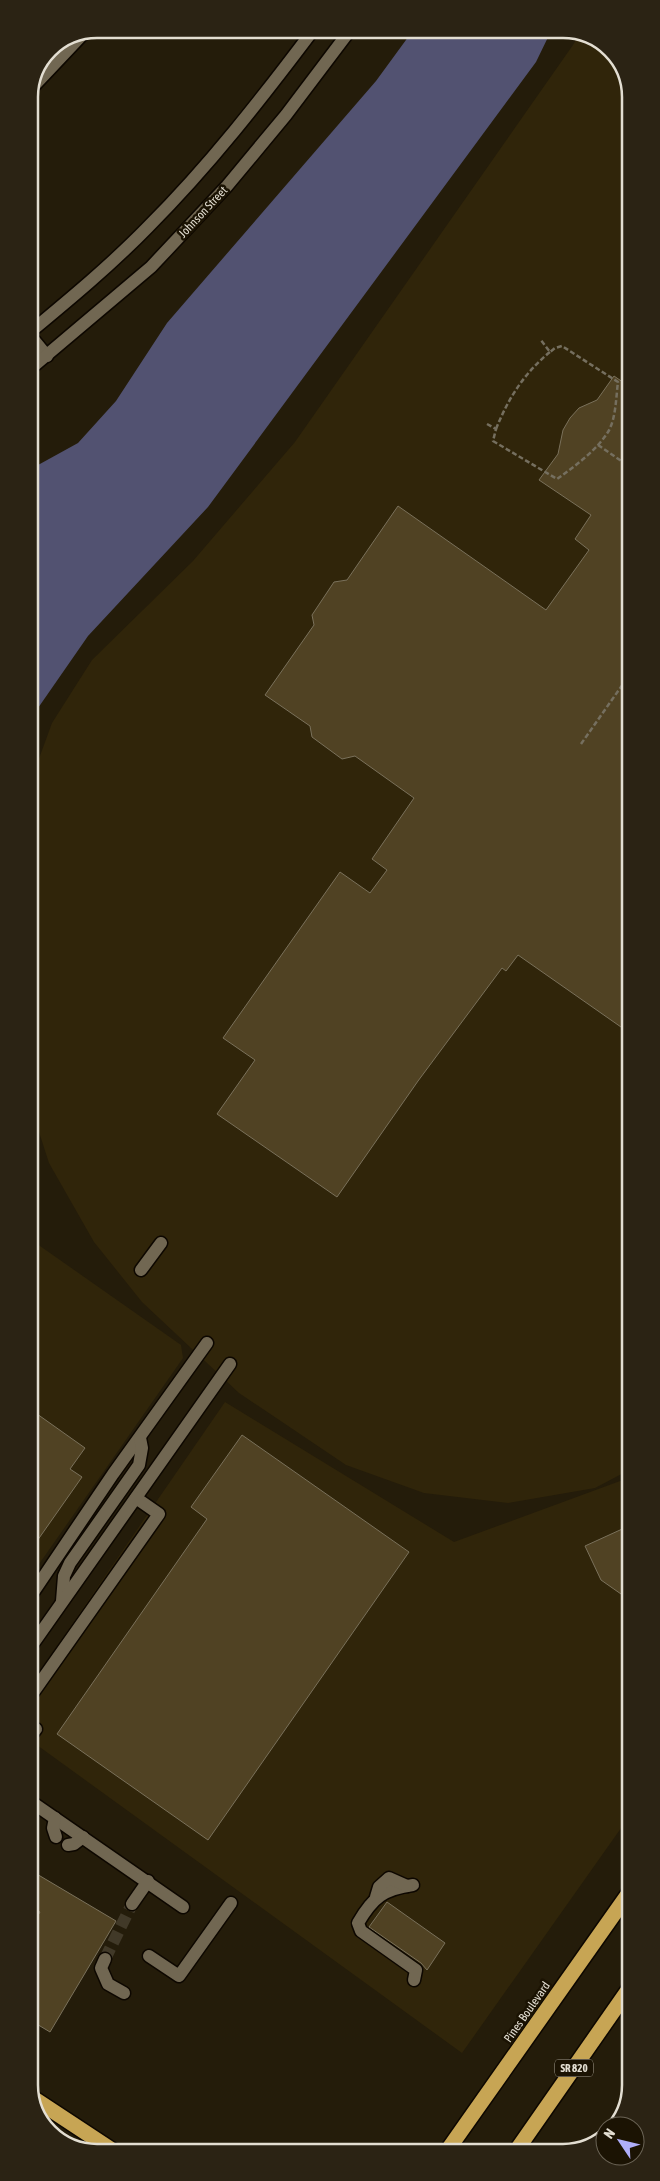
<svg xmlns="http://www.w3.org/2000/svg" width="660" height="2181" viewBox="0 0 660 2181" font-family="'Asap Condensed',sans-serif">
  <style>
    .built { fill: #30250a }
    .water { fill: #525271 }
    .building { fill: #504223; stroke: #7a715b }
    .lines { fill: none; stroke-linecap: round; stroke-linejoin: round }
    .minor-tunnel { stroke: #413928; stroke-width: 12; stroke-dasharray: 12 6; stroke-linecap: butt }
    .minor-casing { stroke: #0d0700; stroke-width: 15 }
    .highway-casing { stroke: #0d0700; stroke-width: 18 }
    .path { stroke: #756f5f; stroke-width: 2.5; stroke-dasharray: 5 2.5; stroke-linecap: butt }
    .minor { stroke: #716752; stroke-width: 12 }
    .highway { stroke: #c7a554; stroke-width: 15 }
    .labels { text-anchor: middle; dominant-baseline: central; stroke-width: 5; stroke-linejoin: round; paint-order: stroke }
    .shield { fill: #1b1303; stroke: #a7a194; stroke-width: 1 }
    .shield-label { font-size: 11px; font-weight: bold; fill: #e3ded2 }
    .street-label { font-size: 12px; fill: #e3ded2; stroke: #1b1303 }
    .rim { fill: none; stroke: #e3ded2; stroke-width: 2.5 }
  </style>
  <rect width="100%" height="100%" fill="#241c0a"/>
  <!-- built -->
  <g class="built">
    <path d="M580,33L609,46L630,83L631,1469L595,1488L508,1503L424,1493L346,1465L239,1393L142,1302L94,1242L49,1163L29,1101V786L52,723L92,660L193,561L295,442L573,45Z"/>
    <path d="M30,1239L181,1345L183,1358L30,1577Z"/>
    <path d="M225,1402L454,1542L631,1477V1814L462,2053L30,1740V1685Z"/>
  </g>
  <!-- water -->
  <path class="water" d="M414,29H552L536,62L208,507L88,636L29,721V470L78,443L116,401L167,323L376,81Z"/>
  <!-- building -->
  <g class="building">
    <path d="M614,376L630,387L631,1034L518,955L506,971L502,968L418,1081L337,1197L217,1114L255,1060L223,1038L340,872L370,893L387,870L372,859L414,798L355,756L342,759L312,737L310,726L265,695L314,625L312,615L334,582L347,580L398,506L546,610L589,550L575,539L591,515L539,480L558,454L563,430L570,418L579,408L597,400Z"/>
    <path d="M30,1409L85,1448L70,1469L82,1477L30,1551Z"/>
    <path d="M242,1435L409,1552L208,1840L57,1734L207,1519L191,1507Z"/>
    <path d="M631,1525V1601L601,1580L585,1546Z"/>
    <path d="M30,1870L116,1921L50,2032L30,2020V1929L40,1912L30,1906Z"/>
    <path d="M387,1902L445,1943L427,1970L421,1963L369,1927Z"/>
  </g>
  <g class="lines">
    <!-- minor-tunnel -->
    <path class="minor-tunnel" d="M105,1959L132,1904"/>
    <!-- minor casing -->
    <g class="minor-casing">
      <g id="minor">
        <path d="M31,89L83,34"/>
        <path d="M29,333C70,299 111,265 148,227C209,166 262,98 314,29"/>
        <path d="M29,334L47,356"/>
        <path d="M29,370L151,267L227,186L286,115L351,29"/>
        <path d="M141,1270L161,1243"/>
        <path d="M30,1597L113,1474L207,1343"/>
        <path d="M62,1601L64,1576L70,1563L139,1465L142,1448L140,1438"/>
        <path d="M30,1648L230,1364"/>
        <path d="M30,1697L159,1514L136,1498"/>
        <path d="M30,1737L36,1729"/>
        <path d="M30,1801L183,1907"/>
        <path d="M55,1818L53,1828L56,1837"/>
        <path d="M68,1845L74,1844L83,1837"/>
        <path d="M413,1885C384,1889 373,1897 358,1923L361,1931L416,1970L414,1980"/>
        <path d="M376,1897L379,1887L389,1878L407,1886"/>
        <path d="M132,1904L148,1881"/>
        <path d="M149,1956L179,1976L231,1903"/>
        <path d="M105,1959L101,1968L108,1984L124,1993"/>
      </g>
    </g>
    <!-- highway casing -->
    <g class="highway-casing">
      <g id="highway">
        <path d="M30,2096L115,2152"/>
        <path d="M447,2151L631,1890"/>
        <path d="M516,2151L631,1986"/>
      </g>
    </g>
    <!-- path -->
    <g class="path">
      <path d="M487,424L496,429L493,441L557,479C575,466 596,451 608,432C616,419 616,397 618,382L562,346L555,348L550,352L540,339"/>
      <path d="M496,429C508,399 524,373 550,352"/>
      <path d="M598,445L630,467"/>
      <path d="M581,744L630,674"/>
    </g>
    <!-- minor -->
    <use href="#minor" class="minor"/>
    <!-- highway -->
    <use href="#highway" class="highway"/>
  </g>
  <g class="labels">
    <!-- shield labels -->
    <rect class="shield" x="555" y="2059.5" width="38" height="17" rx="4"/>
    <g class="shield-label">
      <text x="574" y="2068">SR 820</text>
    </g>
    <!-- street labels -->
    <g class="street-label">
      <text transform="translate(203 212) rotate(-47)">Johnson Street</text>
      <text transform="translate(527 2012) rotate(-55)">Pines Boulevard</text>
    </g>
  </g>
  <!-- crop -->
  <path d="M0 0H660V2181H0ZM97 38H563A59 59 0 0 1 622 97V2085A59 59 0 0 1 563 2144H97A59 59 0 0 1 38 2085V97A59 59 0 0 1 97 38Z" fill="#2b2314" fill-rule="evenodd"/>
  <path class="rim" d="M97 38H563A59 59 0 0 1 622 97V2085A59 59 0 0 1 563 2144H97A59 59 0 0 1 38 2085V97A59 59 0 0 1 97 38Z"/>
  <!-- north arrow -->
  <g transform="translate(620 2141) rotate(305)"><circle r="24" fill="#1b1303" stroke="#6b6456"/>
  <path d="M0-4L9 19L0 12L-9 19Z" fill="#afaefa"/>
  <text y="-8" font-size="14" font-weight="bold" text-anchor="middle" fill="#e3ded2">N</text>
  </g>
</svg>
